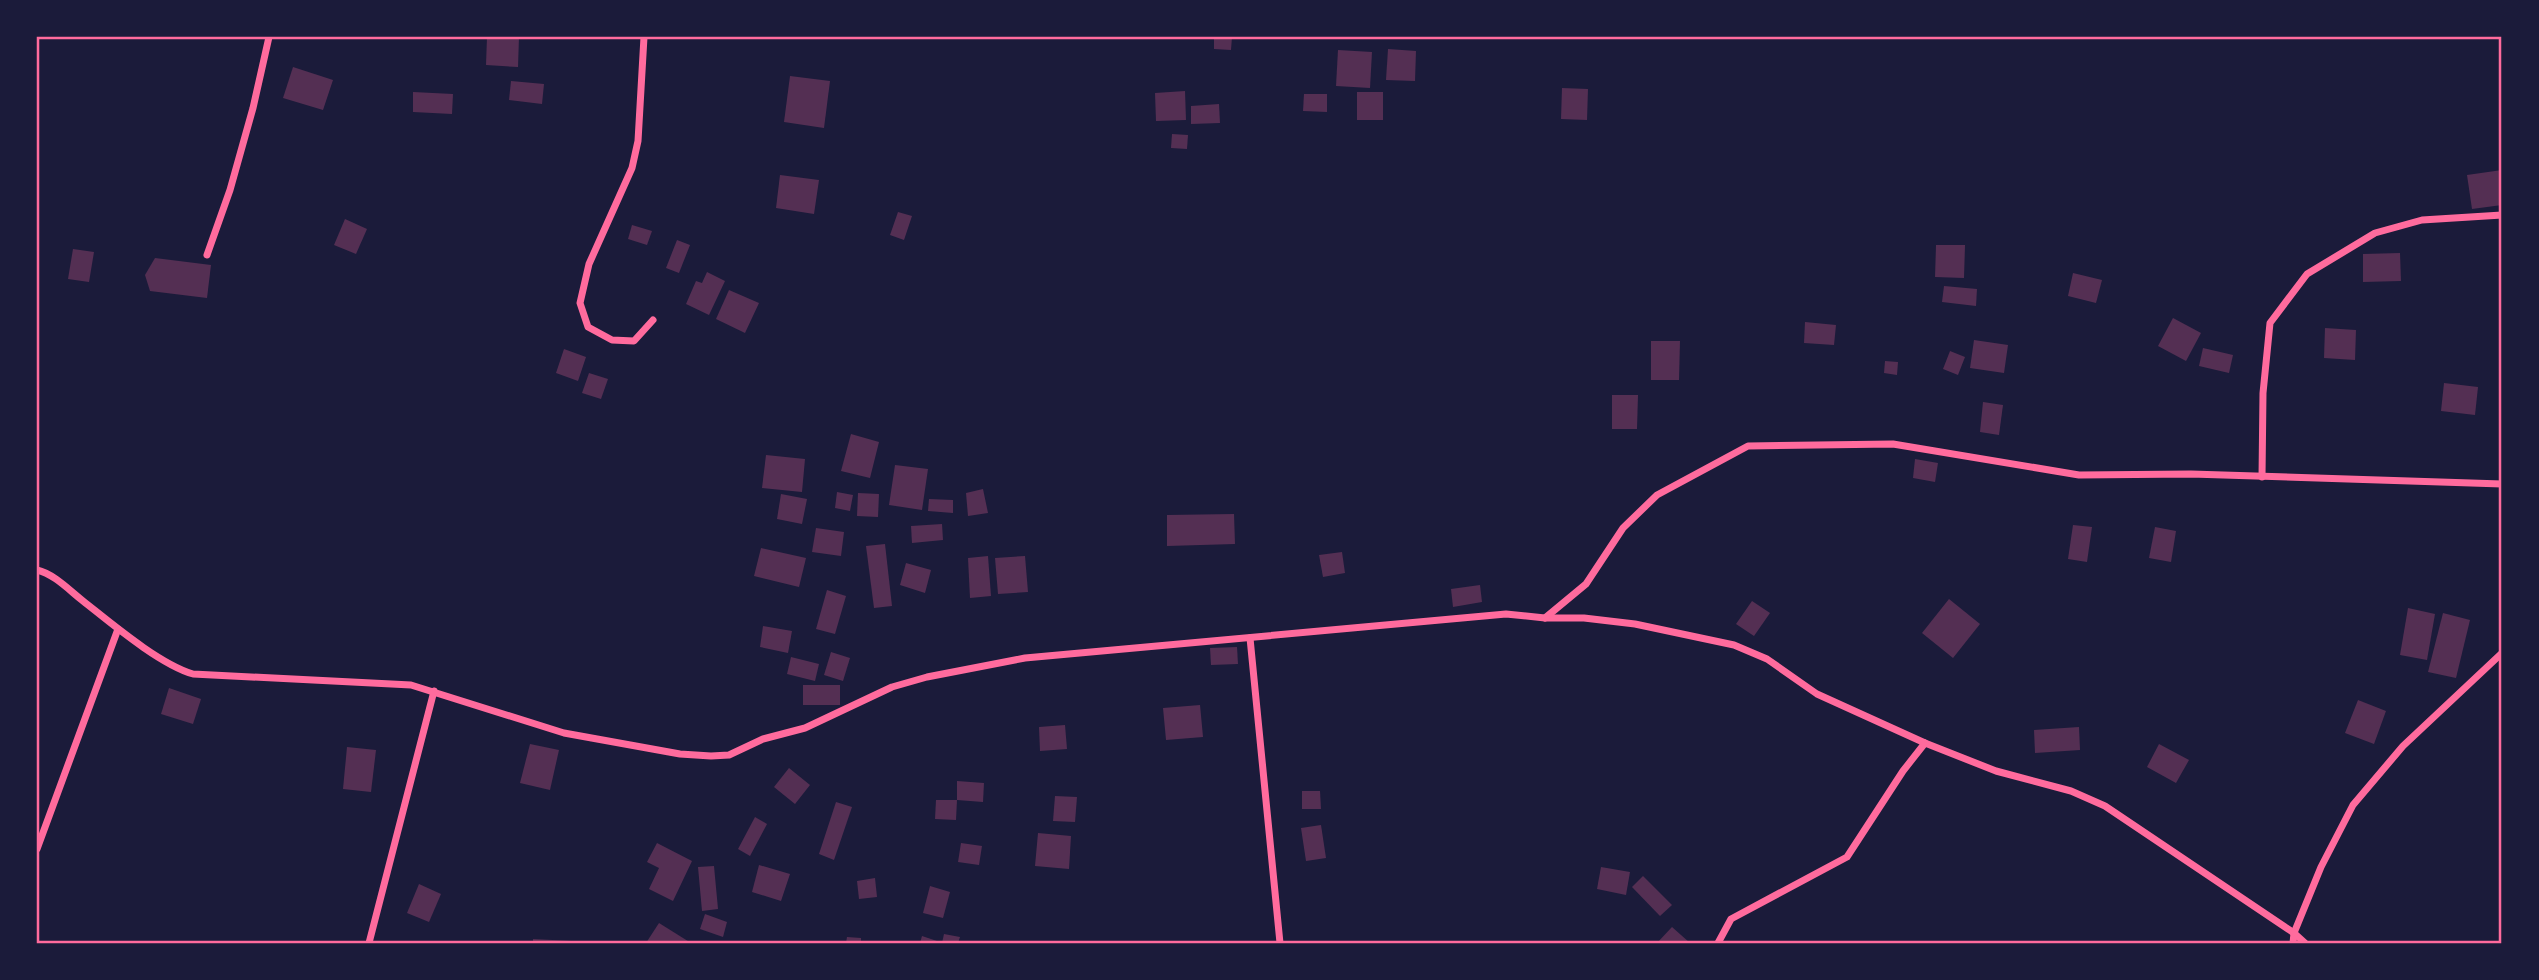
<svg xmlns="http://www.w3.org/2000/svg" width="2539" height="980" viewBox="0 0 2539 980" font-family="'Nunito Sans',sans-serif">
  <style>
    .building { fill: #542f53 }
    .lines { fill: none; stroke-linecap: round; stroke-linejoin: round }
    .minor { stroke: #ff6b9d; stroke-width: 7 }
    .neatline { fill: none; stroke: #ff6b9d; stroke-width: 2.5 }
  </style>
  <rect width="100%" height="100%" fill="#1b1b3a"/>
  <!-- building -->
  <g class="building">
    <path d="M487,37H519L518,67L486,65Z"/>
    <path d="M1214,37H1232L1231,50L1214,49Z"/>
    <path d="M1388,49L1416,51L1415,81L1386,80Z"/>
    <path d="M1338,50L1372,52L1370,88L1336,86Z"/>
    <path d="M293,67L333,80L323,110L283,98Z"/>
    <path d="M790,76L830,81L824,128L784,122Z"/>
    <path d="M511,81L544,84L542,104L509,100Z"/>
    <path d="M1562,88L1588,89L1587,120L1561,119Z"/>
    <path d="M1185,91L1186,120L1156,121L1155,93Z"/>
    <path d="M413,92L453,94L452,114L413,112Z"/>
    <rect x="1357" y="92" width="26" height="28"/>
    <path d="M1304,94H1327V112L1303,111Z"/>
    <path d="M1219,104L1220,123L1191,124V106Z"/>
    <path d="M1172,134L1188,135L1187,149L1171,148Z"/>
    <path d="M2502,170V205L2472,209L2467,175Z"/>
    <path d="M780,175L819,180L814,214L776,208Z"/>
    <path d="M898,212L912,216L904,240L890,235Z"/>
    <path d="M345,219L367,229L356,254L334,245Z"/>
    <path d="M632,225L652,231L647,245L628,239Z"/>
    <path d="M677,240L690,245L679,273L666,268Z"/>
    <path d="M1936,245H1965L1964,278L1935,277Z"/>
    <path d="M73,249L94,252L89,282L68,279Z"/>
    <path d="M2400,253L2401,281L2363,282V254Z"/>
    <path d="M155,258L211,265L207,298L150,291L145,275Z"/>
    <path d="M707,272L725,281L709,315L686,304L696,281L702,283Z"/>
    <path d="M2073,273L2102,280L2096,303L2068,296Z"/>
    <path d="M1944,286L1977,289L1976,306L1942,302Z"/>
    <path d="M729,290L759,303L745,333L716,319Z"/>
    <path d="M2173,318L2201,333L2186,361L2158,346Z"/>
    <path d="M1805,322L1836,325L1834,345L1804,343Z"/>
    <path d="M2325,328L2356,330L2355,360L2324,358Z"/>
    <path d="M1974,340L2008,345L2004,373L1970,368Z"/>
    <path d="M1651,341H1680L1679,380H1651Z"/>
    <path d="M2203,348L2233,355L2229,373L2199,366Z"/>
    <path d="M564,349L586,357L578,381L556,373Z"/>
    <path d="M1950,351L1965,357L1958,375L1943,369Z"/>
    <path d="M1885,361L1898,362L1897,375L1884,373Z"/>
    <path d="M589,373L608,379L601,399L582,393Z"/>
    <path d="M2444,383L2478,387L2475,415L2441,411Z"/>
    <path d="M1612,395H1638L1637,429H1612Z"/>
    <path d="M1983,402L2003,405L1999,435L1980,432Z"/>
    <path d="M851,434L879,442L870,478L841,471Z"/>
    <path d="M766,455L805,459L802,492L762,488Z"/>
    <path d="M1915,459L1938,463L1935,482L1913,478Z"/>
    <path d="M895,465L928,469L922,510L889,505Z"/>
    <path d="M983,489L988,513L968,516L966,493Z"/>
    <path d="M837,492L853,495L850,511L835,508Z"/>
    <path d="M858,493L879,494L878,517L857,516Z"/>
    <path d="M781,494L807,499L802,524L777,519Z"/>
    <path d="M929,499L953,500V513L928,511Z"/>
    <path d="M1234,514L1235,544L1167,546V515Z"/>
    <path d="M942,524L943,540L912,543L911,526Z"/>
    <path d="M2073,525L2092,527L2087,562L2068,559Z"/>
    <path d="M2155,527L2176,531L2171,562L2149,558Z"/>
    <path d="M816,528L844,532L841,556L812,552Z"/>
    <path d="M885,544L892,606L874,608L866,546Z"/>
    <path d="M761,548L806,558L799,587L754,576Z"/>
    <path d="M1342,552L1345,573L1323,577L1319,555Z"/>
    <path d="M988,556L991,596L970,598L968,558Z"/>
    <path d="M1025,556L1028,592L998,594L995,558Z"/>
    <path d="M906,563L931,570L925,593L900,585Z"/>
    <path d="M1480,585L1482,602L1453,607L1451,589Z"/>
    <path d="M827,590L846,596L835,634L816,629Z"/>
    <path d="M1949,599L1980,624L1953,658L1922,633Z"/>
    <path d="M1752,601L1770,613L1754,636L1736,624Z"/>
    <path d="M2408,608L2435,614L2427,660L2400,655Z"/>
    <path d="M2443,613L2470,620L2456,678L2428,672Z"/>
    <path d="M763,626L792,631L788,653L760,647Z"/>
    <path d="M1237,647L1238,664L1211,665L1210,648Z"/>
    <path d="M831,652L850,658L843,681L824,675Z"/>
    <path d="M791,657L819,664L815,681L787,674Z"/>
    <rect x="803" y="685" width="37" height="20"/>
    <path d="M169,688L201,699L193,724L161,714Z"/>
    <path d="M2358,700L2386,711L2374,744L2345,733Z"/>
    <path d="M1200,705L1203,737L1166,740L1163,708Z"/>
    <path d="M1065,725L1067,749L1040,751L1039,727Z"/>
    <path d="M2079,727L2080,750L2035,753L2034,730Z"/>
    <path d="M530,744L559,750L550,790L520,783Z"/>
    <path d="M2159,744L2189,760L2176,783L2147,767Z"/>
    <path d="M347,747L376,750L371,792L343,789Z"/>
    <path d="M789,768L810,785L795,804L774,787Z"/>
    <path d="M957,781L984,783L983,802L957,800Z"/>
    <path d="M1302,791H1320L1321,809H1302Z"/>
    <path d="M1055,796L1077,797L1075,822L1053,821Z"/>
    <path d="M936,800H957L956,820L935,819Z"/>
    <path d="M836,802L852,807L834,860L819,854Z"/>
    <path d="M755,817L767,824L750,856L738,849Z"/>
    <path d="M1321,825L1326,858L1306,861L1301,828Z"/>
    <path d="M1038,833L1071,836L1069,869L1035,866Z"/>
    <path d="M657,843L692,861L673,901L649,889L659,868L647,862Z"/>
    <path d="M961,843L982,846L979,865L958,862Z"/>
    <path d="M759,865L790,874L781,901L752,892Z"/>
    <path d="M714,866L718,909L702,911L698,867Z"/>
    <path d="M1601,867L1630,872L1626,895L1597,889Z"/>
    <path d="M1643,876L1672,905L1660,916L1632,887Z"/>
    <path d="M875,878L877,897L859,899L857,881Z"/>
    <path d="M419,884L441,894L429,922L407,913Z"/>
    <path d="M930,886L950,892L943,918L923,913Z"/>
    <path d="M705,914L727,922L723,937L700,929Z"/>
    <path d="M659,923L691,943H646Z"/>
    <path d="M1672,927L1690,943H1657Z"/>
    <path d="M944,934L960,937L958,943H942Z"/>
    <path d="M922,936L937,941L936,943H920Z"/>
    <path d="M847,937L861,938V943H846Z"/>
    <path d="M533,939L572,941V943H533Z"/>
  </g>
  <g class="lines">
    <!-- minor -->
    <g class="minor">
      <path d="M644,37L638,141L632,168L589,264L580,303L588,327L612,340L634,341L653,320"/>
      <path d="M207,255L230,190L253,108L269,37"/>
      <path d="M2262,477L2263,393L2270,323L2307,274L2375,233L2422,220L2502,215"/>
      <path d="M37,570C54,574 69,590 83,601C111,623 159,664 193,674L411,685L564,733L680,754L711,756L729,755L763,739L805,728L892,687L927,677L1025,658L1506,614L1545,618H1584L1635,624L1734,645L1767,659L1817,694L1925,743L1996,771L2071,791L2105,806L2294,933L2305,943"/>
      <path d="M1545,618L1586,584L1623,528L1657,495L1748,446L1893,444L2079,475L2191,474L2502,484"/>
      <path d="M1250,638L1280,943"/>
      <path d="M37,849L118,629"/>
      <path d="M369,943L434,691"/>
      <path d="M1718,943L1731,919L1847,857L1903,771L1925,743"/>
      <path d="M2293,943L2294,933L2321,867L2353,805L2403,746L2502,653"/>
    </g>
  </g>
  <!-- border -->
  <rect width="2539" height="980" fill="none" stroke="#1b1b3a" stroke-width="77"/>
  <rect x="38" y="38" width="2462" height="904" class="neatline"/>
</svg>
